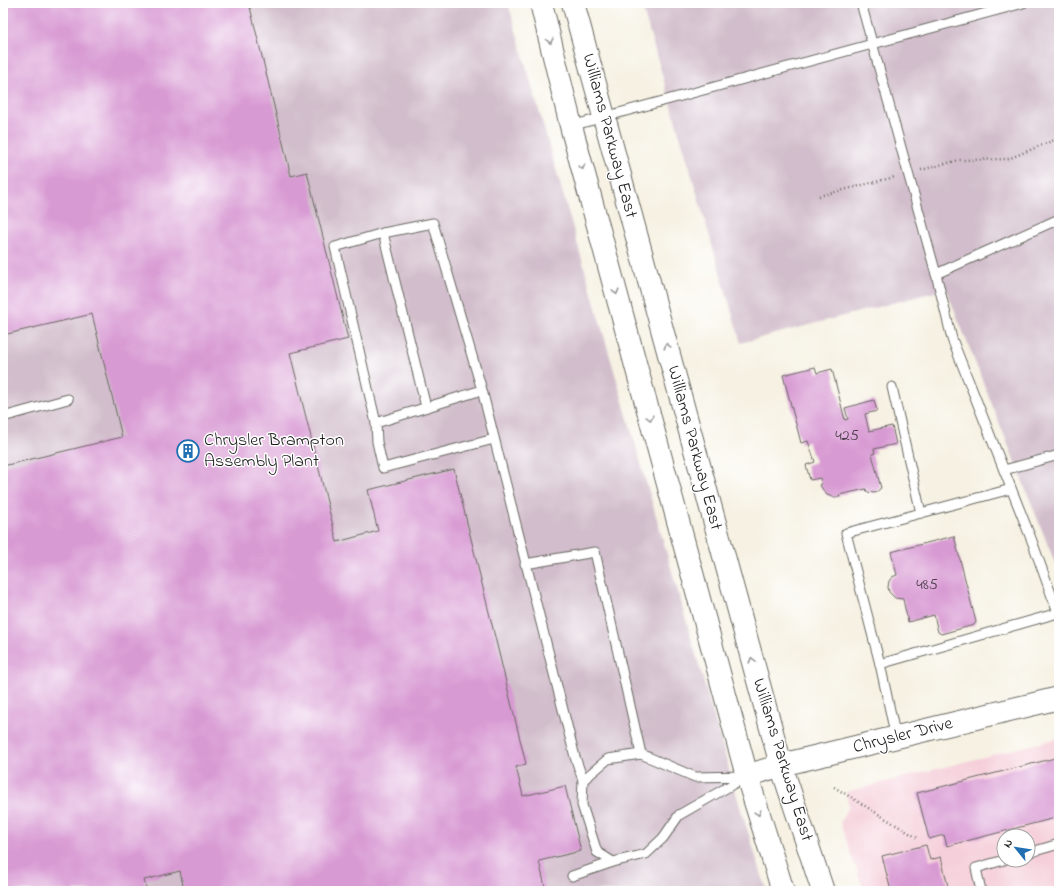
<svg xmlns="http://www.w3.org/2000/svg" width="1062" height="894" viewBox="0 0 1062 894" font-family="'Indie Flower',sans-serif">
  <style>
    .built { fill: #f5cfda; fill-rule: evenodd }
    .industrial { fill: #d1bdcb }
    .building { fill: #d89ad3 }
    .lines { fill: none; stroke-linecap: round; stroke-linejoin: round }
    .service-casing { stroke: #686761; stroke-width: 11 }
    .tertiary-casing { stroke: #686761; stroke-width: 24 }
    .secondary-casing { stroke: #686761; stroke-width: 24 }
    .path { stroke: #686761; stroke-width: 2.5; stroke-dasharray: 1 3; stroke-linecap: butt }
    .service { stroke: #fff; stroke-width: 9 }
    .tertiary { stroke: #fff; stroke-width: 22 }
    .secondary { stroke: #fff; stroke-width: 22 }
    .oneway { stroke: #999 }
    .labels { text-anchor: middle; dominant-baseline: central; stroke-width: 3; stroke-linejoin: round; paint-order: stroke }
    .number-label { font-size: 16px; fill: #4b3c4a }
    .street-label { font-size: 18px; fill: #1c1c1c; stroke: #fff }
    .poi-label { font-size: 18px; fill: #1c1c1c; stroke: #fff; text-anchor: start }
  </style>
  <rect width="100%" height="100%" fill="#fff"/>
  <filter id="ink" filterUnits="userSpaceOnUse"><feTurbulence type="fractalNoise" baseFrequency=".025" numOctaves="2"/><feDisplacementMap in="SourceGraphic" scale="8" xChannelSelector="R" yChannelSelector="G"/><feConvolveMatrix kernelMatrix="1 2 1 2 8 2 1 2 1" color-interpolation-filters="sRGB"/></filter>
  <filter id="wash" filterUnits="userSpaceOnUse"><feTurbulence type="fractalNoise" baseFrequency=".012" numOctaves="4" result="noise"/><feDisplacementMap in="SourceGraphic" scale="16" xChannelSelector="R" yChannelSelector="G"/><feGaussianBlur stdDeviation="0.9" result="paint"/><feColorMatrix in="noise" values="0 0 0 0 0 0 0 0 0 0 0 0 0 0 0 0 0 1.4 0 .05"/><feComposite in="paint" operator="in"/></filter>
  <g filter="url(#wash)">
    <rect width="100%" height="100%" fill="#f6f1e2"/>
    <!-- built -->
    <path class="built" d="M1059,738V891H864L840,822L849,806L846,792ZM1004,836H1028V860H1004Z"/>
    <!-- industrial -->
    <g class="industrial">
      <path d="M3,3H508L740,807L767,891H3Z"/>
      <path d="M641,3H1059V573L946,289L741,343Z"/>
    </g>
    <g id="blocks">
      <!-- building -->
      <g class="building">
        <path d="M3,3H249L291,176L307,172L348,339L290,353L337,542L378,531L368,490L454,469L526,764L516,767L523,796L565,786L581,851L539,861L546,891H184L180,871L144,880L147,891H3V466L122,437L92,314L3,335Z"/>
        <path d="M815,367L817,373L832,369L845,420L848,419L845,408L874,400L877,411L865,414L869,431L892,426L896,444L874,449L875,453L872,454L881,488L875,493L867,492L866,489L839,495L840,497H833L827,495L823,490L820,485L822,484L820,478L810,480L806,465L815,462L808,441L801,443L783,375Z"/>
        <path d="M954,536L976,622L974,625L941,634L938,632L934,615L908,622L903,599L895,598L889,592L888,587L889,581L892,577L897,575L891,552Z"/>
        <path d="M1059,757V817L947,846L944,835L929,839L917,793Z"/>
        <path d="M926,845L930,860L941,857L949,891H891L882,856Z"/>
      </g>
    </g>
  </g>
  <g filter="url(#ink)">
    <use href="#blocks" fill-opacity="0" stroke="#686761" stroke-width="1"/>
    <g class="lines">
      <!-- service casing -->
      <g class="service-casing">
        <g id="service">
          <path d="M861,3L936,274L952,339L1032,541L1059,616"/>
          <path d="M571,126L1023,3"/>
          <path d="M383,233L426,407"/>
          <path d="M936,274L1059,219"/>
          <path d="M892,387L921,513"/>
          <path d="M482,390L376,423L335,247L383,233L433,223L482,390L575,757L583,780"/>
          <path d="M3,417L68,399"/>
          <path d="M376,423L377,442L383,468L494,439"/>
          <path d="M1004,470L1059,455"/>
          <path d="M525,564L595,552L641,754"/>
          <path d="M880,664L846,533L1011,489"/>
          <path d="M896,738L880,664L1058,613"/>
          <path d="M641,754L695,777L747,776L679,815L663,838L646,854L613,862L597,852L582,805L583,780L608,759Z"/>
          <path d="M1028,853L1059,844"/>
          <path d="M572,876L613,862"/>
          <path d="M981,891L976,868L1004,860"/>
        </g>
      </g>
      <!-- tertiary casing -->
      <g class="tertiary-casing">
        <path id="tertiary" d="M747,776L781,765L1059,698"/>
      </g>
      <!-- secondary casing -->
      <g class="secondary-casing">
        <g id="secondary">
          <path d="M541,3L571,126L747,776L783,891"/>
          <path d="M573,3L781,765L823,891"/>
        </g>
      </g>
      <!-- path -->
      <g class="path">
        <path d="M921,170L959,160L1008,159L1059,138"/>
        <path d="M819,196L895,177"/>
        <path d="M834,787L919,839"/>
      </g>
      <!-- service -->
      <use href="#service" class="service"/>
      <!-- tertiary -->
      <use href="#tertiary" class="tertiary"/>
      <!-- secondary -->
      <use href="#secondary" class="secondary"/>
    </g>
    <!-- one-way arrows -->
    <defs><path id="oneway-chevron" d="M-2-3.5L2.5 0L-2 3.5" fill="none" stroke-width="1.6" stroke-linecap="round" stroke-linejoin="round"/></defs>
    <g class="oneway">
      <use href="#oneway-chevron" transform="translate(550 41) rotate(76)"/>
      <use href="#oneway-chevron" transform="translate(582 167) rotate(75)"/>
      <use href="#oneway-chevron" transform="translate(616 292) rotate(75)"/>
      <use href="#oneway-chevron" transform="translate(667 346) rotate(-105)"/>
      <use href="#oneway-chevron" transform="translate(650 418) rotate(75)"/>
      <use href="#oneway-chevron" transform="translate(752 660) rotate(-105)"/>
      <use href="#oneway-chevron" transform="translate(758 813) rotate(73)"/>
    </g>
  </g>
  <!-- icons -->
  <defs>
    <g id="building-ring" transform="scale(1.15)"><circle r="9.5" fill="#fff" stroke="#1f6fb2" stroke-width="1.5"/><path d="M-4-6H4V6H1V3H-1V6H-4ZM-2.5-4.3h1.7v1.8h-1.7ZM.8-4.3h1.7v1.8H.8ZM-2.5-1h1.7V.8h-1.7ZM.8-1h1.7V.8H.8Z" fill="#1f6fb2"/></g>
  </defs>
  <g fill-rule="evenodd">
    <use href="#building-ring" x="188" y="451"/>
  </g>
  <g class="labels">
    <!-- number labels -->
    <g class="number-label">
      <text x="847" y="436">425</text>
      <text x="927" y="585">485</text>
    </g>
    <!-- street labels -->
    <g class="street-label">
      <text transform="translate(609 136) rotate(75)">Williams Parkway East</text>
      <text transform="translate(694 448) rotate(75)">Williams Parkway East</text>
      <text transform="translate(903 736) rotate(-14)">Chrysler Drive</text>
      <text transform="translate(782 760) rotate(73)">Williams Parkway East</text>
    </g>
    <!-- poi labels -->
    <g class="poi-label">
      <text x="204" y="441">Chrysler Brampton<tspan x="204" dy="21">Assembly Plant</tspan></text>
    </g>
  </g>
  <!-- margin -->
  <rect width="1062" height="894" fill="none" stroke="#fff" stroke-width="16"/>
  <!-- north arrow -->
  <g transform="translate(1016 848) rotate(300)"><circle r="19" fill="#ffffff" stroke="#a4a4a4"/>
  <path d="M0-3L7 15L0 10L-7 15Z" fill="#1f6fb2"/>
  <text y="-6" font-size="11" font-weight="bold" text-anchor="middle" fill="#1c1c1c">N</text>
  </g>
</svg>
